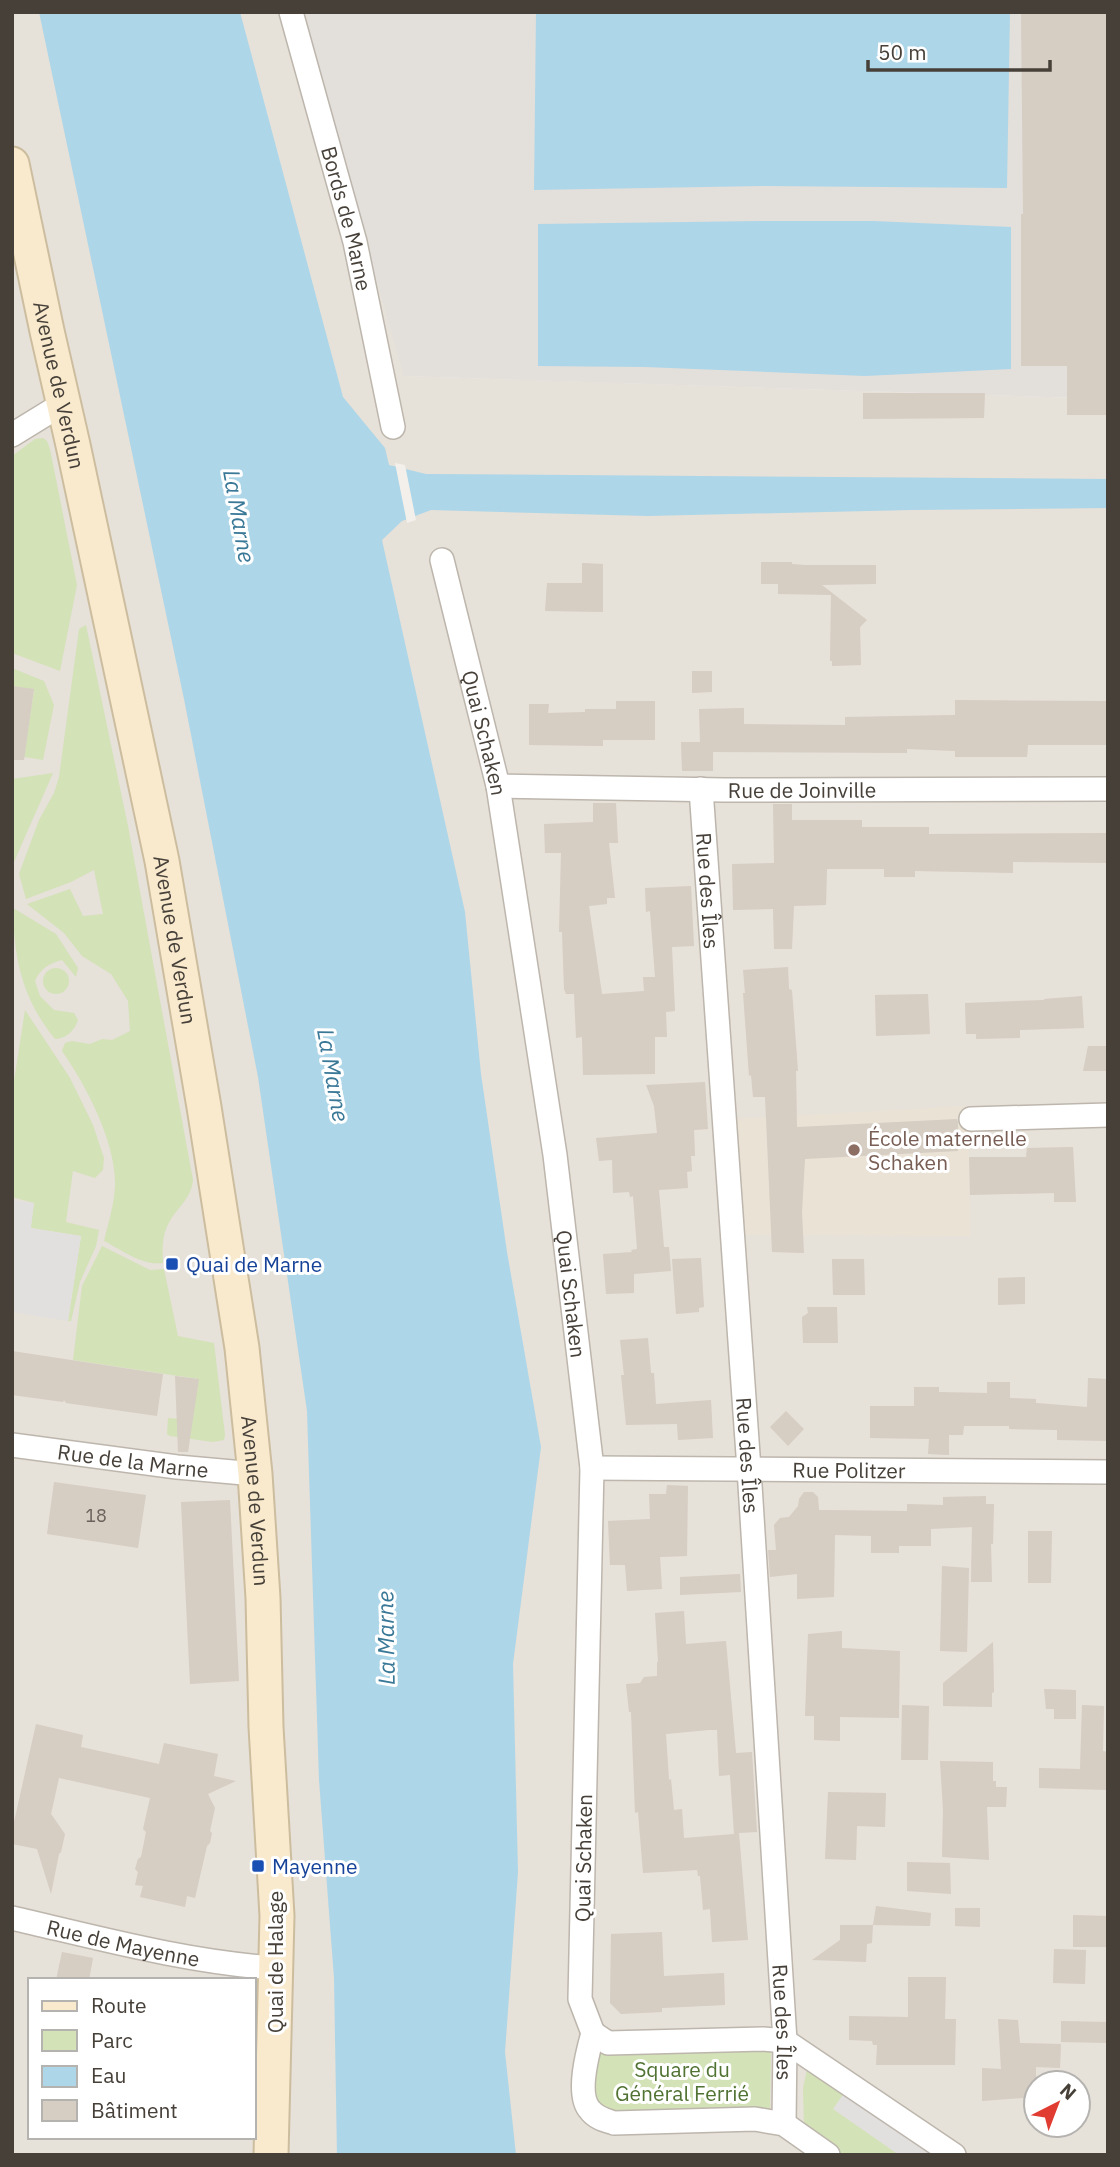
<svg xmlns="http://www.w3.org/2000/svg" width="1120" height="2167" viewBox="0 0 1120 2167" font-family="'IBM Plex Sans',sans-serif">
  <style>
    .residential { fill: #e6e1d9; fill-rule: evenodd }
    .industrial { fill: #e3dfdb }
    .education { fill: #eae2d5 }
    .green { fill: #d3e2b7 }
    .parking { fill: #e2e0de }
    .water { fill: #add6e8 }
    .pier { fill: #f3efea }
    .building { fill: #d6cdc3; fill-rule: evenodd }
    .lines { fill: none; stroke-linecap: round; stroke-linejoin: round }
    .street-casing { stroke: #bdb6ad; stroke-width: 26 }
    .secondary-casing { stroke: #cdbd9f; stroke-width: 37 }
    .street { stroke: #fff; stroke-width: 23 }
    .secondary { stroke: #f9eace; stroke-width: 33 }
    .education-dot { fill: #8d6e63; stroke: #fff; stroke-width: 2.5 }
    .transit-dot { fill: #1a4fb4; stroke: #fff; stroke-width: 2.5 }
    .labels { text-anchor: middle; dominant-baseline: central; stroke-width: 6; stroke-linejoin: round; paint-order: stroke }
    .number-label { font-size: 18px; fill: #6a635c }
    .street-label { font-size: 21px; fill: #464039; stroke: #fff }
    .education-label { font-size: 21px; fill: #785e54; stroke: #fff; text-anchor: start }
    .transit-label { font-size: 21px; fill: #164399; stroke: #fff; text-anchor: start }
    .park-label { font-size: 21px; fill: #507232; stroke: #fff }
    .water-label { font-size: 23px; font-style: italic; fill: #3a7897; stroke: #fff }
  </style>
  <rect width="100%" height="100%" fill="#f3efea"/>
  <!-- residential -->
  <path class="residential" d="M12,12H300L405,376L1108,399V2155H12ZM30,1980H254V2137H30ZM1036,2083H1078V2125H1036Z"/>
  <!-- industrial -->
  <path class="industrial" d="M300,12H1108V399L404,376Z"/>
  <!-- education -->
  <path class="education" d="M968,1106L970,1236L745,1235L737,1119Z"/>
  <!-- green -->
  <g class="green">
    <path d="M43,438L47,441L50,449L77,585L60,671L12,653V456L35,439Z"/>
    <path d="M86,625L128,826L193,1180C191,1198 180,1205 171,1219C162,1233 162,1248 163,1263C142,1266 122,1250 104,1241C108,1224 114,1205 115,1187C117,1144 86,1085 62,1051L65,1043L72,1041L90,1044L102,1039L112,1040L130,1031L128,1001L111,974L82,956L64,933L27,904L70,889L83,916L103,914L94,870L71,882L26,899L19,874L39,820L54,793L59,777L79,629Z"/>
    <path d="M12,668L44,681L54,705L43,760L24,757L34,690L12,686Z"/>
    <path d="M53,773L14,862L12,779Z"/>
    <path d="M13,908L56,934L78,968L76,977L62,960C48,964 41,968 35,981L40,996L54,1010L74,1013L78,1020C75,1030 66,1039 55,1039C22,998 14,959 13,908Z"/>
    <circle cx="56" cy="981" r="13"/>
    <path d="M25,1010L70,1078L93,1125L104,1158L103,1170L95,1178L73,1171L66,1222L99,1230L96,1246L80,1282L71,1321H68L81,1236L30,1228L34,1203L12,1197V1094Z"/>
    <path d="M102,1246L150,1270L164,1269L178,1336L214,1343L225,1435L224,1440L213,1442L170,1436L167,1434L168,1418L180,1419L198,1379L73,1360L82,1286Z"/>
    <path d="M771,2048L770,2113H606L594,2100L595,2050Z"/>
    <path d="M807,2070L834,2086L933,2155H844L804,2128L803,2088Z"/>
  </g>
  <!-- parking -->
  <g class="parking">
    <path d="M12,1200L34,1203L31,1228L81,1236L68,1321L12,1312Z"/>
    <path d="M844,2093L930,2153L928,2155H899L833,2109Z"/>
  </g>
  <!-- water -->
  <g class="water">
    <path d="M39,12H240L343,397L385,448L389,465L426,474L1108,479V508L911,510L648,516L431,510L402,521L382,540L465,912L481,1074L507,1252L541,1447L513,1664L518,1872L505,2052L516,2155H337L334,1978L319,1780L307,1411L258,1077L184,699Z"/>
    <path d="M536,12H1010L1007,188L761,186L534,190Z"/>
    <path d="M761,221H873L1011,227V369L865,376L645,367L538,366V224Z"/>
  </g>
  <!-- pier -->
  <path class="pier" d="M395,463L405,465L416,520L407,523Z"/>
  <!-- building -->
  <g class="building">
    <path d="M1021,12H1108L1106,415H1067V366H1021V214H1023Z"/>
    <path d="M863,393H985L984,418L863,419Z"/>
    <path d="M761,562H792V564L805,565H876V584L822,585L867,620L860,627L861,665L832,666V661H830L831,595L778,594V584H761Z"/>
    <path d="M582,563L603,564V612L545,611L547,583H582Z"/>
    <path d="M692,671H712V692L692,693Z"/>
    <path d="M12,686L34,689L24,760H12Z"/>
    <path d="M955,700L1106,701V745H1028L1027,757H955V751L907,749V753L713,752V771H682L681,742H700L699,709L744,708V724L845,725V717L955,715Z"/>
    <path d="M616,701H655V740H603V746L529,745V704H549L548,713L585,712V709H616Z"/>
    <path d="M593,803H616L618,843H609L615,898H607V904L589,906L602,994L644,991L643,977H655L650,911L646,912L645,888L691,886L694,946L672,947L675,1011L666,1012L667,1037H655V1074L583,1075L582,1037L576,1038L574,994H566L564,989L562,932H559L561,853H545L544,824L593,822Z"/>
    <path d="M773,804H792V820H862V827H929V834L1108,833V863L1013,862V873L915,871V877H884V869H827L826,905L794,906L792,949H774L773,909L733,910L732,864L774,863Z"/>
    <path d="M788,967L789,989L792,990L798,1071H796L797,1127L957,1119L958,1122V1151L805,1159L802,1212L804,1253L772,1252L765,1097H753L751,1075L749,1076L743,993H745L743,970Z"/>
    <path d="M928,994L930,1034L876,1036L875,995Z"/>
    <path d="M1082,996L1084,1028L1020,1030V1038L976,1039V1034H966L965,1003L1044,1000V999Z"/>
    <path d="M1088,1046H1108V1071H1083Z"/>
    <path d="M705,1082L708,1129L694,1130L695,1156H691L692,1171L687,1172L688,1188L659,1190L664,1247H669L671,1271L634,1274V1293L606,1294L603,1254L632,1252L631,1250L637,1249L633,1196L630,1197L629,1192L613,1193L612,1160L599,1161L596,1138L657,1133L654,1106L646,1085Z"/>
    <path d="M1073,1147L1076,1202H1054V1193L970,1195L969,1157H1026L1027,1148Z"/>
    <path d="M701,1258L704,1307L699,1308V1312L676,1314L672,1259Z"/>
    <path d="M832,1259H864L865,1295H833Z"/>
    <path d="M1025,1277V1304L998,1305V1278Z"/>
    <path d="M807,1307H837L838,1343H803L802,1317L808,1313Z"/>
    <path d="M648,1338L651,1373H654L656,1404L711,1400L713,1438L678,1440L677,1424L626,1425L621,1375H624L620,1340Z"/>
    <path d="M12,1351L163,1374L157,1416L66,1403L64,1400L63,1402L12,1395Z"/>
    <path d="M175,1376L199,1379L188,1452H178Z"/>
    <path d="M1088,1378L1108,1379V1441L1057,1440V1430L1009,1429V1426H964L963,1435H949V1455L928,1454L929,1439L870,1438V1406H914V1387H939V1392L987,1393V1382H1010V1398L1036,1399V1403L1087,1407Z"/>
    <path d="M786,1411L804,1429L788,1446L770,1427Z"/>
    <path d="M54,1482L146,1495L138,1548L47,1534Z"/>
    <path d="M667,1485L688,1486L687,1556L660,1557L662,1589L627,1591L625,1565H610L608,1521L650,1519L649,1494H666Z"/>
    <path d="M804,1492H813L818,1497L819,1510L907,1511V1504L943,1505V1497L986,1496V1504H994L993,1544H991L992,1582H971L972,1527L931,1529V1546H899V1553H871V1536L835,1535L834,1597L797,1599V1574L770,1577L768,1550H776L774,1525L780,1518L789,1517L798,1506L799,1499Z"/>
    <path d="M230,1500L239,1681L190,1684L181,1502Z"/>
    <path d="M1028,1531H1052L1051,1583H1028Z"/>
    <path d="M942,1566L969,1568L967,1652L940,1651Z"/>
    <path d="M740,1574L741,1592L680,1595V1577Z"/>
    <path d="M684,1611L686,1644L726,1641L736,1753L752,1752L757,1832L739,1833L748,1940L712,1942L710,1909L703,1910L700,1876H698L697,1870L643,1873L638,1812L635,1813L631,1712H629L626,1684L640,1683L644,1677L657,1676V1662H658L655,1613ZM709,1730H717L719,1776L730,1775L734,1834L684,1838L682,1809L674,1810L671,1779L669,1780L666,1734Z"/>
    <path d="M842,1631V1648L900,1651L899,1718L840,1717V1741L814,1740V1716H805L808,1634Z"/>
    <path d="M993,1642L994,1692L992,1693V1707L943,1706V1683Z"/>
    <path d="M1044,1689L1076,1690V1719H1054V1709H1046Z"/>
    <path d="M902,1705L929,1706L928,1760H901Z"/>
    <path d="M1082,1705L1104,1706L1103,1751L1108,1752V1790L1039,1788V1768L1080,1769Z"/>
    <path d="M36,1724L83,1735L81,1747L159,1764L164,1743L218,1754L214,1776L236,1781L208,1794L215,1808L210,1831L212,1833L210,1843L207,1846L195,1898L187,1896L185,1907L140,1897L143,1886L135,1885L138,1872L135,1869L138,1859L141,1857L146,1832L143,1829L150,1798L59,1778L51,1814L65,1834L61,1852L59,1854L51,1894L37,1849L12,1844V1831Z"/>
    <path d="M940,1761L993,1762V1781H996V1787H1007L1006,1807H987L989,1860L942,1857L943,1810Z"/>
    <path d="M828,1792L886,1793L885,1827L857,1826L856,1860L825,1859Z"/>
    <path d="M907,1862L950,1863L951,1894L907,1891Z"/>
    <path d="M876,1906L931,1913L930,1926L873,1925Z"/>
    <path d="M955,1908H980V1927L955,1926Z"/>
    <path d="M1073,1915L1108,1916V1947H1073Z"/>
    <path d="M840,1925H873L872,1943L867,1944L866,1962L812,1960L840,1940Z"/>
    <path d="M662,1932L664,1976L724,1973L725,2005L662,2008V2012L621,2014L610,2003L611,1934Z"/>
    <path d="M1054,1949L1086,1950L1085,1984L1053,1983Z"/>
    <path d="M62,1952L93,1958L89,1980H56Z"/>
    <path d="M908,1977H946L945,2019H956L955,2065H876L877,2045H873L872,2041L849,2040V2016L908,2017Z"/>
    <path d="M998,2019L1018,2020L1020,2043L1061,2044L1060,2068L1036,2067V2097L982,2101V2068L1001,2069Z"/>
    <path d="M1061,2021L1108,2022V2043L1061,2042Z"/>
  </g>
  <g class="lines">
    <!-- street casing -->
    <g class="street-casing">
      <g id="street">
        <path id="s1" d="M291,12L355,242L393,427"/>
        <path d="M12,435L64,403"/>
        <path id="s2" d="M442,560L498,786L555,1155L592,1468L580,1999L593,2033"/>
        <path id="s3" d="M498,786L724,790L1108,789"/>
        <path id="s4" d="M701,789L749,1469L785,2041L784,2124"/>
        <path d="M971,1119L1108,1115"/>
        <path id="s5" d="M12,1445L177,1467L255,1474"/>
        <path id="s6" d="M592,1468L1108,1472"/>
        <path id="s7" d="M12,1918C99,1938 186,1962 275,1968"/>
        <path d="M593,2033L608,2043L763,2039L785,2041L954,2155"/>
        <path d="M593,2033C588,2051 576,2095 590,2110C596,2118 605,2120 614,2123L755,2119L784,2124L828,2155"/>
      </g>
    </g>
    <!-- secondary casing -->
    <g class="secondary-casing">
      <g id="secondary">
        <path id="s8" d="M12,164L47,331L73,445L162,861L204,1107L242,1348L255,1474L263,1598L266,1727L277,1916L271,2155"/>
      </g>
    </g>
    <!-- street -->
    <use href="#street" class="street"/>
    <!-- secondary -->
    <use href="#secondary" class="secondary"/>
  </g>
  <!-- markers -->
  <circle class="education-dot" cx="854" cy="1150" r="7"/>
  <g class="transit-dot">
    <rect x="165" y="1257" width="14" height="14" rx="3.5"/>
    <rect x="251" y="1859" width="14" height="14" rx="3.5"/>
  </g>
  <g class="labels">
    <!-- number labels -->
    <g class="number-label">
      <text x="96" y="1515">18</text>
    </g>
    <!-- street labels -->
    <g class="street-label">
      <text stroke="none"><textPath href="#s1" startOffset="214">Bords de Marne</textPath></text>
      <text stroke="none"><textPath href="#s8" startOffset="226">Avenue de Verdun</textPath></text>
      <text stroke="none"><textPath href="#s2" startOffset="178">Quai Schaken</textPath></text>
      <text stroke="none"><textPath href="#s3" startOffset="304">Rue de Joinville</textPath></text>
      <text stroke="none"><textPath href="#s4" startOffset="102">Rue des Îles</textPath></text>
      <text stroke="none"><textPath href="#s8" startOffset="793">Avenue de Verdun</textPath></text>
      <text stroke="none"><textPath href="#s2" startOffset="746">Quai Schaken</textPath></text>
      <text stroke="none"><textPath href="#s4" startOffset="668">Rue des Îles</textPath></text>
      <text stroke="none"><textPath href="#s5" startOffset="122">Rue de la Marne</textPath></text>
      <text stroke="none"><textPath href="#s6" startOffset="257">Rue Politzer</textPath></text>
      <text stroke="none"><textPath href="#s8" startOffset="1360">Avenue de Verdun</textPath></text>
      <text transform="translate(583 1858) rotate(-89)">Quai Schaken</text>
      <text stroke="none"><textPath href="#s7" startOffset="114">Rue de Mayenne</textPath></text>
      <text transform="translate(275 1962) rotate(-90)">Quai de Halage</text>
      <text stroke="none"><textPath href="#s4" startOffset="1236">Rue des Îles</textPath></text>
    </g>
    <!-- education labels -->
    <g class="education-label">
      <text x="868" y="1138">École maternelle<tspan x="868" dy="24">Schaken</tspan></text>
    </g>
    <!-- transit labels -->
    <g class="transit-label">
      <text x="186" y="1264">Quai de Marne</text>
      <text x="272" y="1866">Mayenne</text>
    </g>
    <!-- park labels -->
    <g class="park-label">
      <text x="682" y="2069">Square du<tspan x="682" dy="24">Général Ferrié</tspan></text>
    </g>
    <!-- water labels -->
    <g class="water-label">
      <text transform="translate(240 516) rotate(80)">La Marne</text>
      <text transform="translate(334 1075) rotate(80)">La Marne</text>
      <text transform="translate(385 1638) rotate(-91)">La Marne</text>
    </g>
  </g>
  <!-- border -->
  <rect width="1120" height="2167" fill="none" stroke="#464039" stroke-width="28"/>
  <!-- legend -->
  <rect x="28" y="1978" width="228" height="161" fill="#ffffff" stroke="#b5b3b0" stroke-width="2"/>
  <rect x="42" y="2001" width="35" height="10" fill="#f9eace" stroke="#b5b3b0" stroke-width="2"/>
  <text x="91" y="2013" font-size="21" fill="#464039">Route</text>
  <rect x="42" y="2030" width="35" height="21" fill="#d3e2b7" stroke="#b5b3b0" stroke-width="2"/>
  <text x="91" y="2048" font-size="21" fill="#464039">Parc</text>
  <rect x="42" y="2066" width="35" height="21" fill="#add6e8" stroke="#b5b3b0" stroke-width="2"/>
  <text x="91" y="2083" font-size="21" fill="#464039">Eau</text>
  <rect x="42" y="2100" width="35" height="21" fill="#d6cdc3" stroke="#b5b3b0" stroke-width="2"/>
  <text x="91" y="2118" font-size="21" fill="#464039">Bâtiment</text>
  <!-- north arrow -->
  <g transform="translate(1057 2104) rotate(42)"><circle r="33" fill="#ffffff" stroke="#b5b3b0" stroke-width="2"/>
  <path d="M0-5L12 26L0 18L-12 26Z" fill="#e13c32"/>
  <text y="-10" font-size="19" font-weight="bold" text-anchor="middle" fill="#464039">N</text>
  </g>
  <!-- scale -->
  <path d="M868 60v10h182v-10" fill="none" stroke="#464039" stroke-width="3.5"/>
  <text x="878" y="60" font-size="21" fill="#464039" stroke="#ffffff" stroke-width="5" paint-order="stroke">50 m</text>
</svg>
